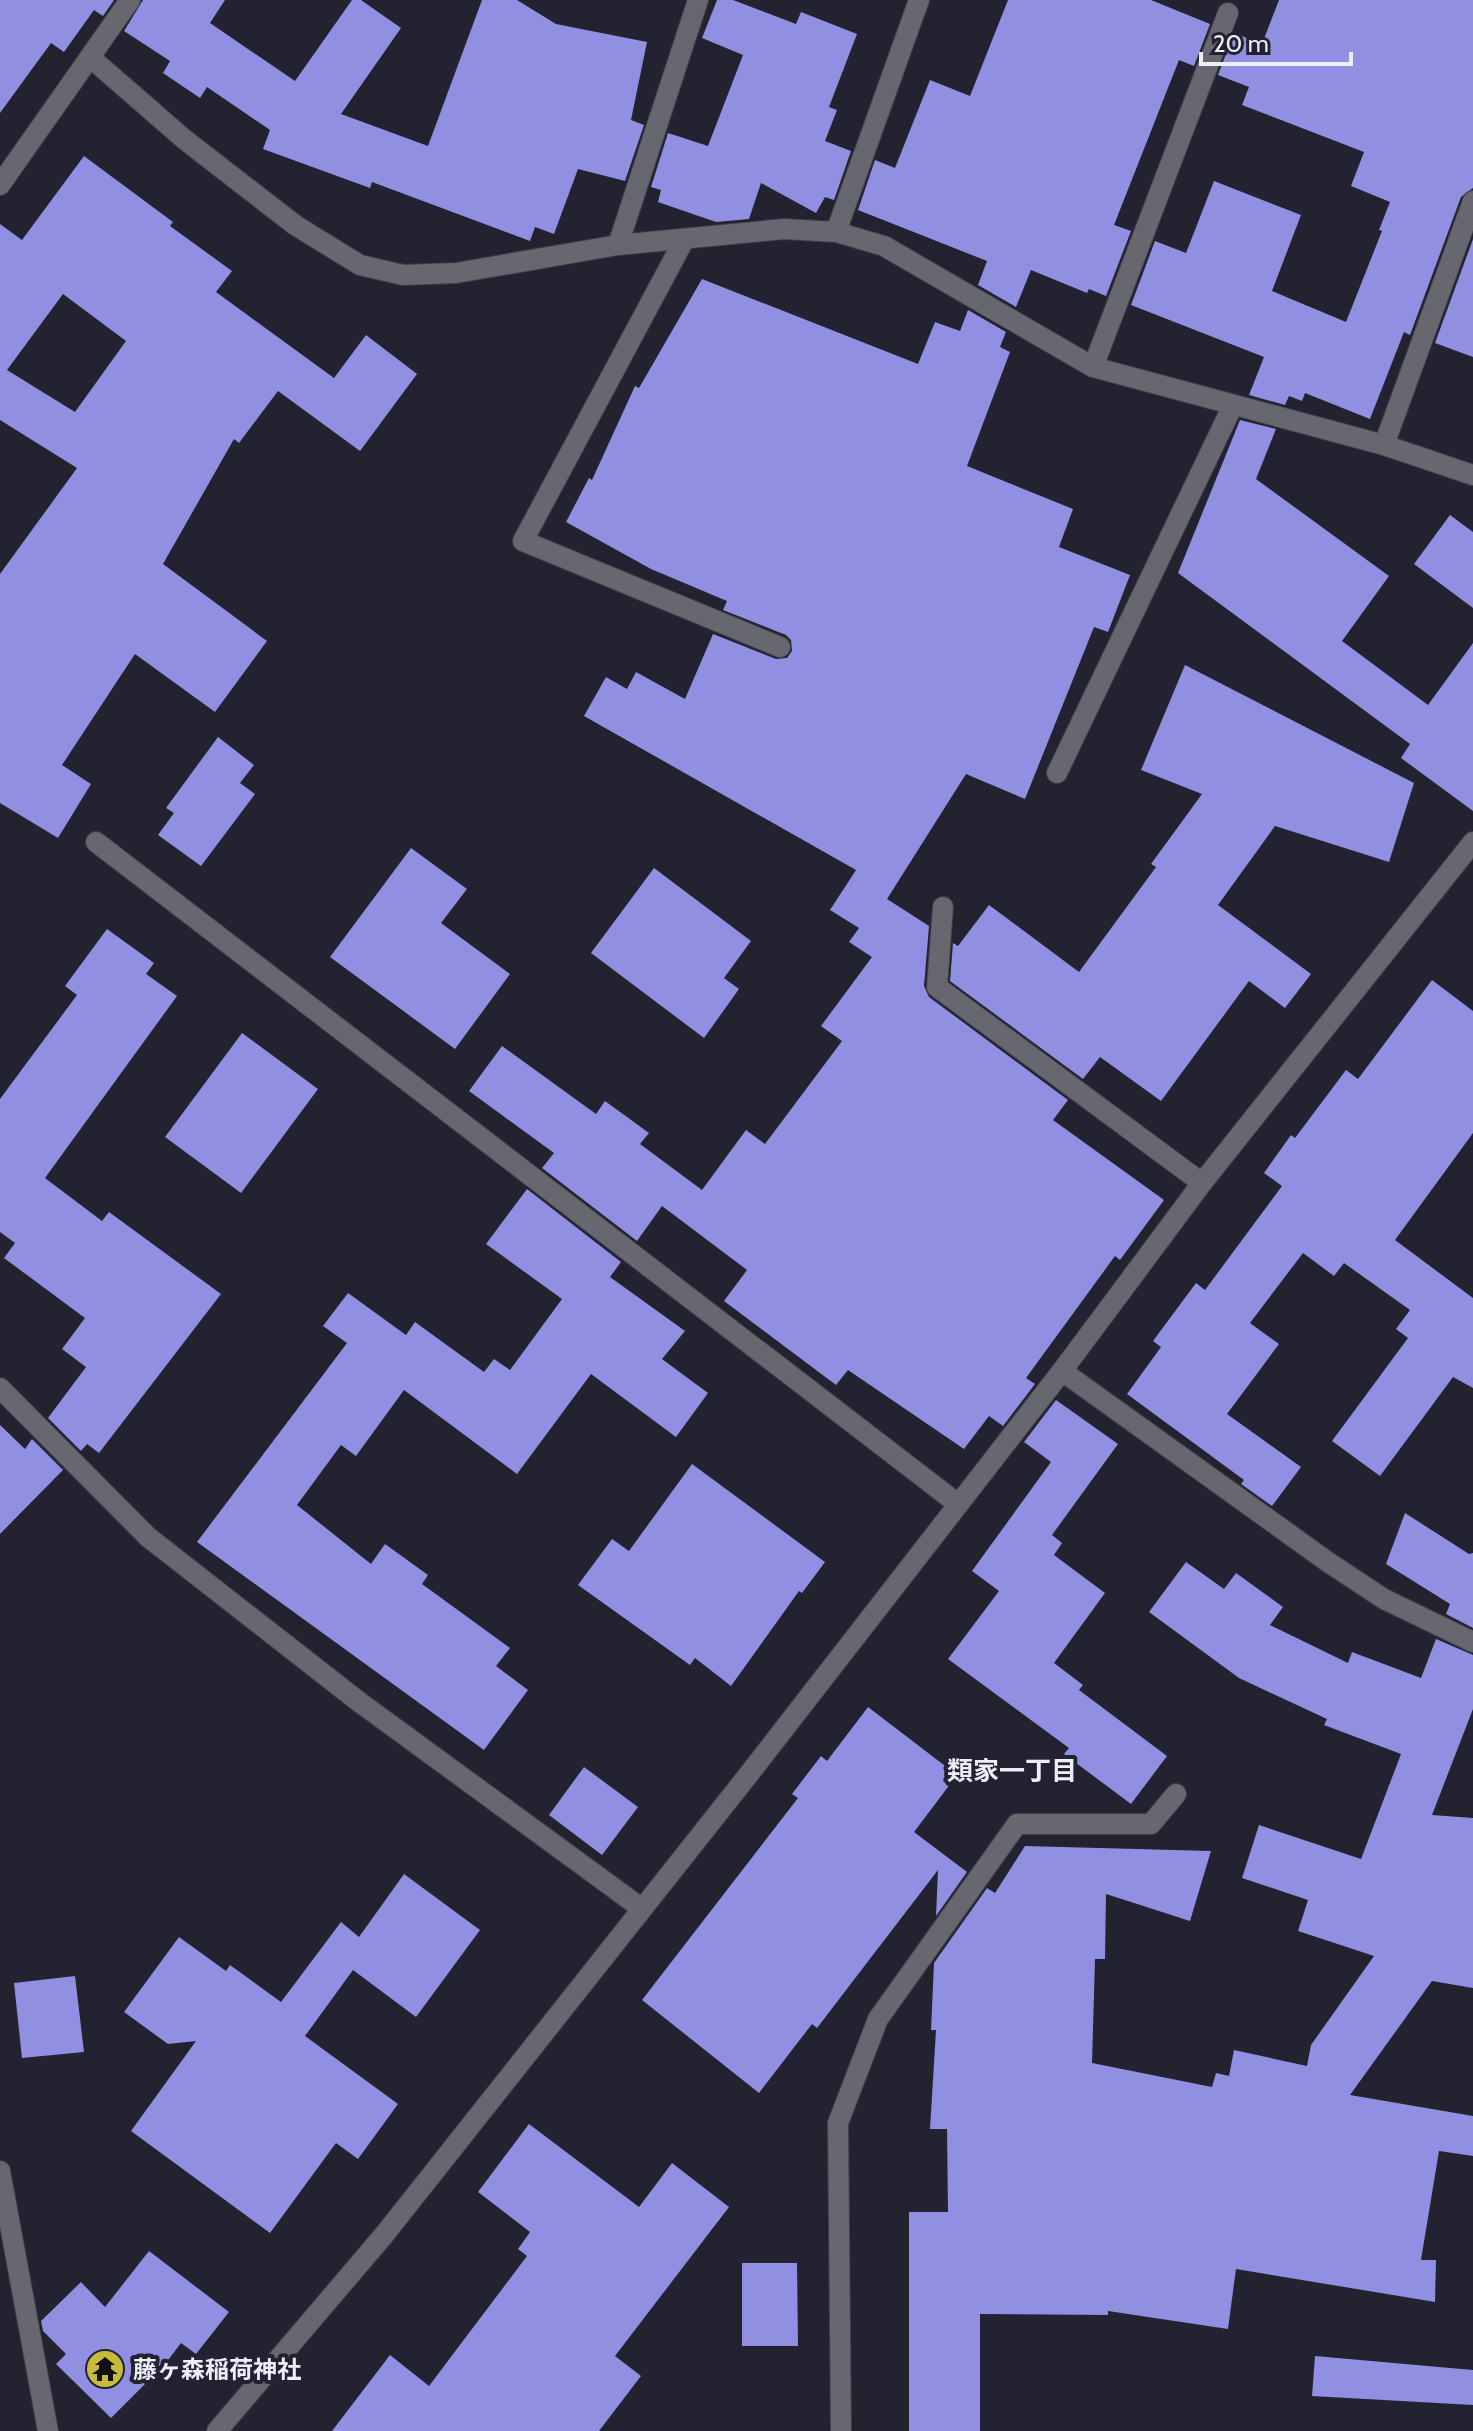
<svg xmlns="http://www.w3.org/2000/svg" width="1473" height="2431" viewBox="0 0 1473 2431" font-family="Cabin,'Noto Sans JP',sans-serif">
  <style>
    .building { fill: #908fe1; fill-rule: evenodd }
    .lines { fill: none; stroke-linecap: round; stroke-linejoin: round }
    .minor-casing { stroke: #3e3f4d; stroke-width: 22 }
    .minor { stroke: #676770; stroke-width: 20 }
    .labels { text-anchor: middle; dominant-baseline: central; stroke-width: 8; stroke-linejoin: round; paint-order: stroke }
    .poi-label { font-size: 24px; font-weight: bold; fill: #edeef8; stroke: #222231; text-anchor: start }
    .neighbourhood-label { font-size: 26px; font-weight: bold; fill: #edeef8; stroke: #222231 }
  </style>
  <rect width="100%" height="100%" fill="#222231"/>
  <!-- building -->
  <g class="building">
    <path d="M0,0H114L103,16L94,10L64,52L51,43L0,113Z"/>
    <path d="M143,0H225L210,23L295,81L352,0H361L401,28L341,114L428,146L482,0H517L556,24L647,42L631,120L644,125L625,181L578,169L554,234L535,227L530,241L372,182L370,188L263,149L270,130L207,87L200,98L163,73L170,61L124,31Z"/>
    <path d="M717,0H733L796,24L801,12L857,34L829,107L837,110L825,141L851,151L834,200L825,197L816,213L761,183L749,219L716,222L658,202L661,190L651,187L668,133L708,146L743,55L702,38Z"/>
    <path d="M1008,0H1151L1210,24L1194,66L1179,60L1114,225L1131,231L1106,296L1089,289L1087,293L1031,270L1016,307L978,285L987,261L858,210L875,160L895,168L930,80L970,96Z"/>
    <path d="M1279,0H1473V188L1461,197L1410,335L1404,332L1370,419L1305,393L1302,401L1289,396L1285,405L1249,395L1264,357L1131,305L1155,241L1186,253L1214,181L1301,215L1272,291L1346,322L1382,231L1379,230L1390,202L1351,186L1364,152L1242,105L1249,87L1218,75L1234,33L1262,44Z"/>
    <path d="M84,156L173,222L170,226L232,271L216,292L334,378L366,335L417,374L360,451L278,391L239,443L234,439L163,564L267,641L215,712L135,654L62,765L91,784L58,838L0,803V574L77,468L0,420V224L22,240ZM63,294L126,341L75,412L7,370Z"/>
    <path d="M1473,239V357L1435,343Z"/>
    <path d="M702,279L918,364L935,322L960,331L968,310L1006,332L1000,347L1010,352L967,466L1073,509L1059,547L1130,575L1108,632L1094,627L1025,799L966,774L887,899L929,926L924,986L929,997L1068,1100L1053,1120L1164,1200L1120,1260L1115,1256L1026,1378L1035,1384L1003,1426L989,1416L964,1449L848,1370L836,1385L724,1301L747,1270L662,1206L637,1241L542,1168L554,1153L469,1091L502,1046L596,1114L605,1101L649,1133L640,1144L702,1190L746,1130L765,1144L842,1041L821,1026L872,957L849,942L859,928L830,910L856,870L584,716L606,677L627,689L636,672L685,699L713,634L776,659L787,658L792,651L791,640L786,635L723,610L727,601L651,569L566,522L589,478L592,480L635,386L639,388Z"/>
    <path d="M1240,420L1276,429L1256,479L1389,576L1342,641L1428,705L1473,643V811L1401,758L1410,744L1178,573Z"/>
    <path d="M1450,515L1473,532V608L1414,564Z"/>
    <path d="M1185,665L1414,783L1389,862L1275,826L1218,905L1311,974L1285,1008L1249,981L1161,1101L1100,1057L1083,1079L950,981L953,943L958,946L989,905L1079,972L1156,867L1151,864L1202,794L1141,770Z"/>
    <path d="M218,737L254,765L240,783L255,794L201,866L158,835L174,813L166,808Z"/>
    <path d="M411,848L467,889L441,923L510,974L455,1049L330,957Z"/>
    <path d="M654,868L751,941L724,978L739,989L704,1038L591,953Z"/>
    <path d="M107,929L154,963L146,974L177,996L45,1178L102,1221L109,1212L221,1294L99,1453L87,1444L81,1451L48,1418L86,1367L62,1349L85,1318L4,1258L15,1243L0,1232V1099L77,995L65,986Z"/>
    <path d="M1432,980L1473,1011V1133L1395,1240L1473,1298V1388L1453,1377L1380,1476L1332,1441L1408,1338L1396,1329L1410,1310L1344,1263L1334,1276L1303,1253L1250,1323L1279,1344L1227,1414L1301,1467L1272,1506L1241,1484L1244,1480L1127,1394L1161,1347L1153,1341L1196,1283L1205,1290L1282,1186L1264,1173L1291,1135L1295,1138L1346,1070L1358,1079Z"/>
    <path d="M242,1033L318,1089L241,1193L165,1137Z"/>
    <path d="M527,1189L621,1262L610,1277L685,1331L662,1359L708,1393L676,1437L591,1374L517,1474L404,1390L356,1456L341,1445L297,1505L371,1564L385,1544L428,1575L422,1584L510,1648L496,1666L528,1690L484,1750L197,1542L347,1343L323,1326L348,1293L406,1335L415,1322L484,1372L494,1359L510,1370L562,1299L486,1244Z"/>
    <path d="M1056,1400L1118,1444L1052,1535L1062,1543L1054,1555L1105,1593L1054,1663L1083,1685L1079,1690L1167,1756L1131,1804L1064,1754L1069,1748L948,1659L999,1591L972,1571L1051,1462L1024,1442Z"/>
    <path d="M0,1425L25,1449L32,1439L63,1470L0,1534Z"/>
    <path d="M692,1464L825,1562L802,1593L799,1591L731,1686L695,1658L690,1665L578,1585L612,1539L629,1551Z"/>
    <path d="M1405,1513L1469,1554L1473,1553V1628L1446,1614L1450,1604L1386,1564Z"/>
    <path d="M1186,1562L1224,1589L1236,1573L1283,1607L1270,1625L1348,1663L1352,1652L1421,1678L1436,1639L1473,1655V1709L1432,1815L1473,1818V1988L1432,1981L1350,2095L1473,2116V2156L1439,2151L1421,2260H1436L1435,2302L1236,2269L1228,2329L1108,2311V2315L980,2314V2431H909V2212H948L947,2129H930L936,2030H931L934,1963L987,1888L995,1893L1025,1846L1211,1851L1190,1921L1106,1894L1105,1959H1095L1092,2063L1212,2087L1216,2073L1229,2076L1234,2050L1307,2066L1311,2045L1374,1956L1298,1931L1308,1900L1242,1878L1259,1825L1361,1859L1401,1754L1324,1725L1327,1719L1239,1678L1149,1612Z"/>
    <path d="M868,1707L957,1775L914,1832L967,1872L936,1916L938,1870L817,2028L812,2024L759,2093L642,2000L798,1798L792,1794L821,1756L827,1761Z"/>
    <path d="M584,1767L638,1807L602,1855L549,1815Z"/>
    <path d="M404,1874L480,1930L416,2017L353,1970L305,2036L398,2104L358,2159L336,2143L270,2233L131,2131L196,2041L168,2044L124,2012L179,1937L226,1971L230,1965L281,2002L341,1922L359,1937Z"/>
    <path d="M75,1976L84,2052L22,2058L14,1983Z"/>
    <path d="M529,2124L639,2207L672,2163L729,2207L615,2356L641,2376L599,2431H332L390,2355L429,2386L527,2256L518,2249L530,2232L478,2192Z"/>
    <path d="M149,2251L229,2312L196,2354L181,2343L166,2363L111,2418L56,2364L66,2354L43,2331L41,2321L81,2282L105,2307Z"/>
    <path d="M742,2263H797L798,2346H742Z"/>
    <path d="M1315,2356L1473,2370V2405L1312,2396Z"/>
  </g>
  <g class="lines">
    <!-- minor casing -->
    <g class="minor-casing">
      <g id="minor">
        <path d="M91,58L184,139L295,225L360,265L403,275L456,273L618,245L784,229L836,232L884,246L1093,367L1384,445L1473,475"/>
        <path d="M0,185L130,0"/>
        <path d="M836,232L919,0"/>
        <path d="M684,240L523,541L780,647"/>
        <path d="M618,245L698,0"/>
        <path d="M1093,367L1228,13"/>
        <path d="M1384,445L1473,201"/>
        <path d="M1057,773L1233,405"/>
        <path d="M96,842L958,1504"/>
        <path d="M943,907L937,987L1202,1183"/>
        <path d="M1062,1371L1328,1562L1384,1599L1473,1642"/>
        <path d="M0,1388L148,1537L358,1701L641,1908"/>
        <path d="M0,2171L48,2431"/>
        <path d="M217,2431L384,2235L749,1774L1062,1371L1202,1183L1473,842"/>
        <path d="M841,2431L838,2123L878,2019L1017,1824H1151L1176,1794"/>
      </g>
    </g>
    <!-- minor -->
    <use href="#minor" class="minor"/>
  </g>
  <!-- icons -->
  <defs>
    <g id="temple-disc" transform="scale(2)"><circle r="9.5" fill="#c8bb3b" stroke="#222231"/><path d="M0-6L5-2H3V0L6.5 2.5H4V6H1.5V3h-3V6H-4V2.5H-6.5L-3 0V-2H-5Z" fill="#111"/></g>
  </defs>
  <g fill-rule="evenodd">
    <use href="#temple-disc" x="105" y="2369"/>
  </g>
  <g class="labels">
    <!-- poi labels -->
    <g class="poi-label">
      <text x="133" y="2369">藤ヶ森稲荷神社</text>
    </g>
    <!-- neighbourhood labels -->
    <g class="neighbourhood-label">
      <text x="1012" y="1771">類家一丁目</text>
    </g>
  </g>
  <!-- scale -->
  <path d="M1201 52v12h150v-12" fill="none" stroke="#edeef8" stroke-width="4"/>
  <text x="1213" y="52" font-size="24" fill="#edeef8" stroke="#222231" stroke-width="6" paint-order="stroke">20 m</text>
</svg>
